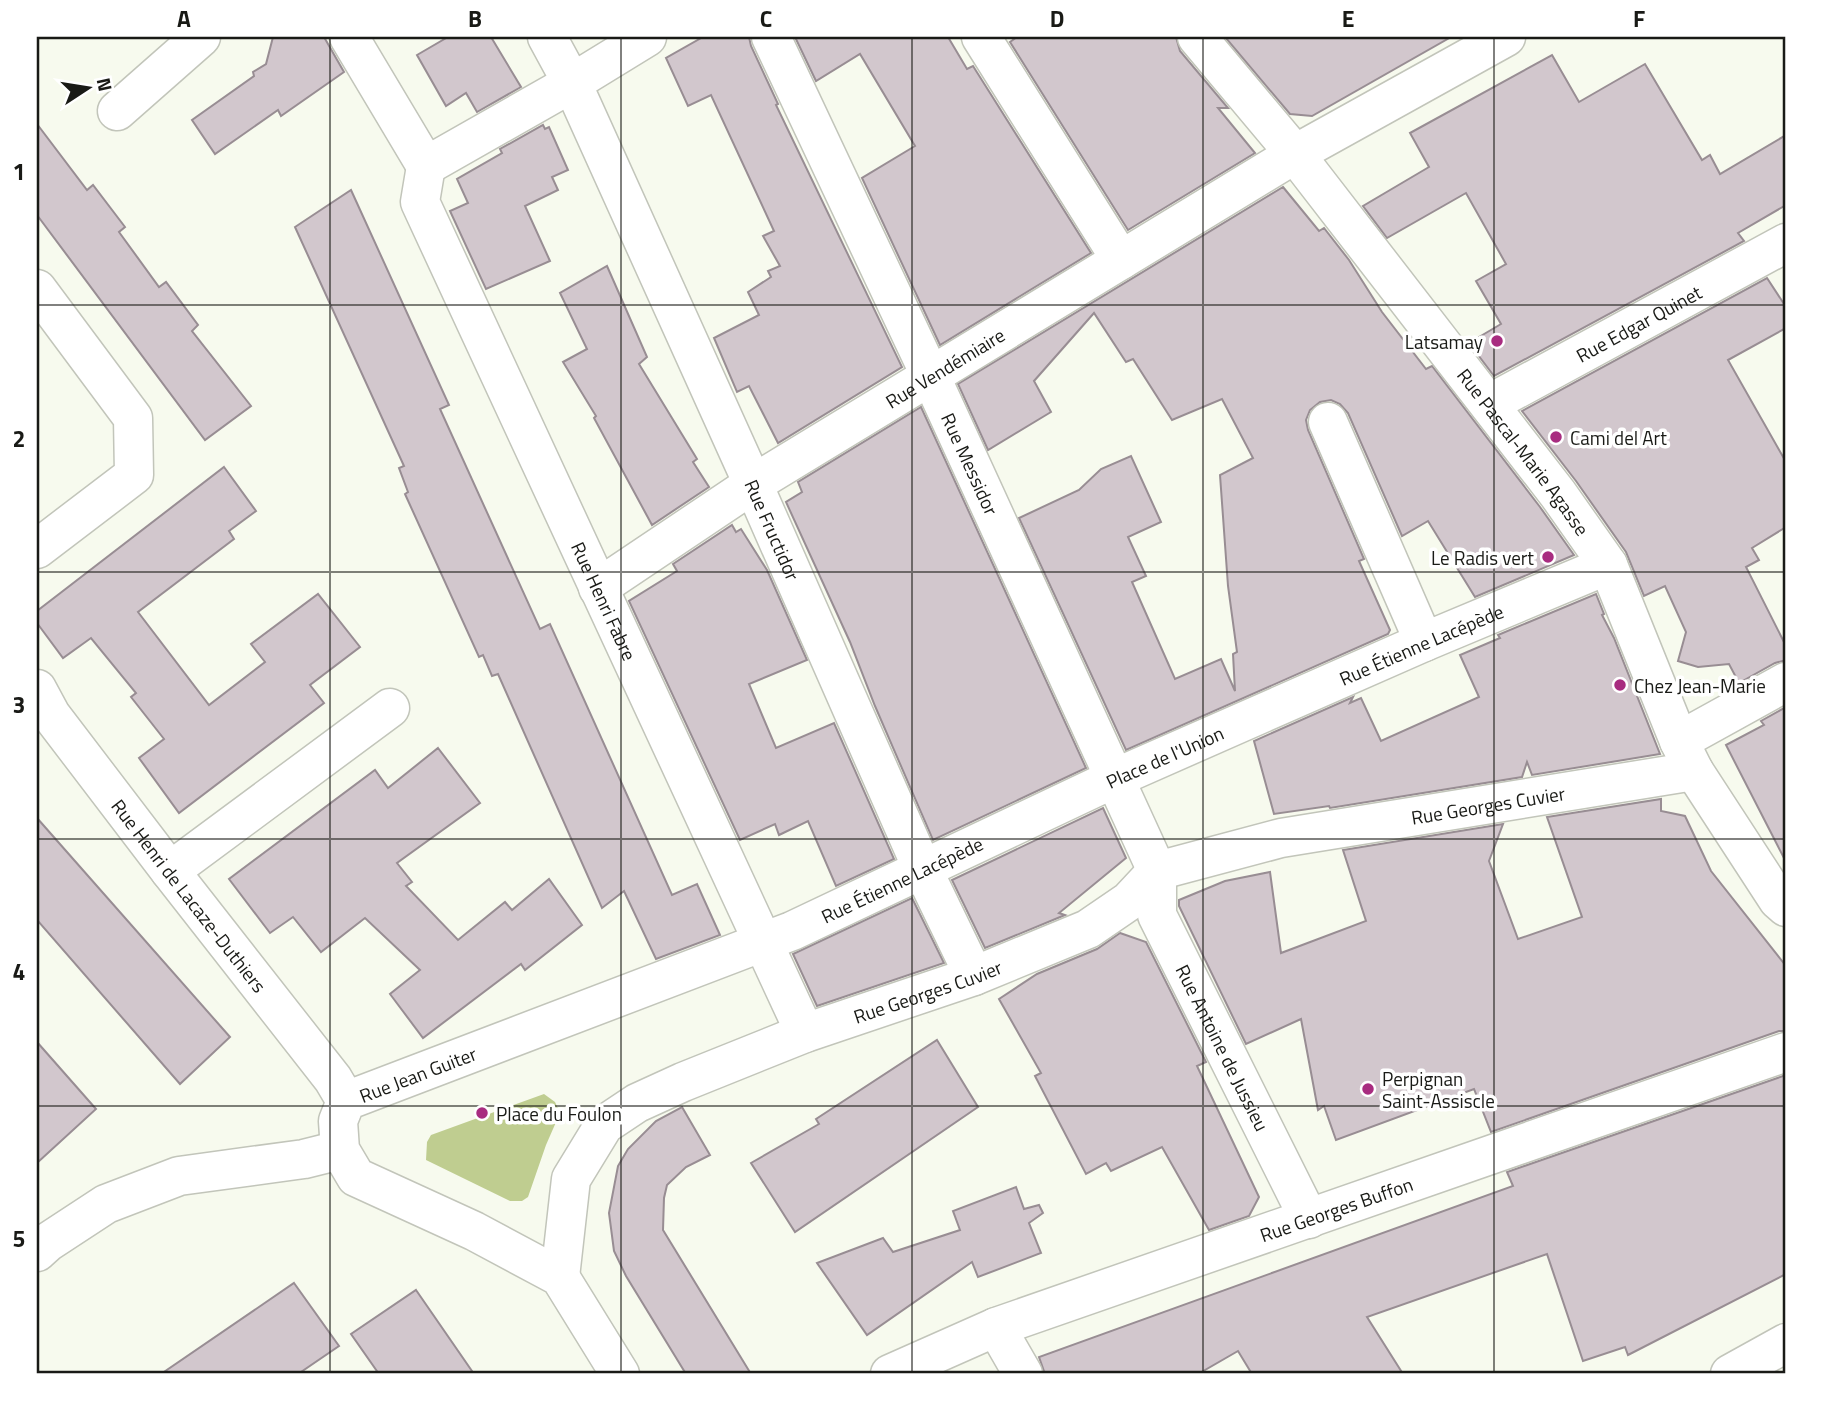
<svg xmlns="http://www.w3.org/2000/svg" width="1823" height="1411" viewBox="0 0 1823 1411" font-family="'Titillium Web',sans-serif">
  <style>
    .green { fill: #bfcd90 }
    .building { fill: #d2c7cd; stroke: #988d93; stroke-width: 2 }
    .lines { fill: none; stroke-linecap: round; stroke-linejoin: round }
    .street-casing { stroke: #c2c5ba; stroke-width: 41 }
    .street { stroke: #fff; stroke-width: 38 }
    .grid { fill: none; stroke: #191a16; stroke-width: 2; stroke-opacity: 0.55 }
    .poi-dot { fill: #a82c80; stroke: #fff; stroke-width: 2.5 }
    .labels { text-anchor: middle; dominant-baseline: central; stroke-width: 7; stroke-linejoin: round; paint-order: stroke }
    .street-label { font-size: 19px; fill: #191a16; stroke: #fff }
    .poi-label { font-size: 19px; fill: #191a16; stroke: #fff; text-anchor: start }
    .neatline { fill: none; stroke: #191a16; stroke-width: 2.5 }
    .grid-label { font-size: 23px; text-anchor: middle; font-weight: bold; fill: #191a16 }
  </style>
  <rect width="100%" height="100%" fill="#f7faee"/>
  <!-- green -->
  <path class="green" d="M544,1094L555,1102L560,1113L546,1145L528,1197L522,1201H510L426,1160L427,1142L431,1135Z"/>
  <!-- building -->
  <g class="building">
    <path d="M273,37H324L344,72L281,116L278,110L215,154L192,120L254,76L253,72L266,64Z"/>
    <path d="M448,37H491L521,87L477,112L466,93L446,106L417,55Z"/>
    <path d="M703,37H749L751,46L778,104L776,105L902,367L778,443L749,386L737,392L714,338L759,315L748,292L771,277L768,271L780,266L763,236L774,231L711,95L688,106L666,58Z"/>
    <path d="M795,37H948L967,69L973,66L1091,253L940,345L862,178L915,146L860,54L816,81Z"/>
    <path d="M1017,37H1176L1180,51L1228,108H1218L1255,153L1128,230L1010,42Z"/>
    <path d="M1225,37H1451L1312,116L1290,114Z"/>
    <path d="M1552,55L1579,102L1645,64L1702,160L1710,155L1720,174L1786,135V205L1738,233L1744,241L1494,376L1469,343L1501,324L1476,281L1506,264L1466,193L1387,238L1363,206L1429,167L1410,133Z"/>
    <path d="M37,124L87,190L93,185L125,227L119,232L159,287L166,282L198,325L192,331L251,406L205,440L37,215Z"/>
    <path d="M543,125L545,129L549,127L568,170L552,177L558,190L525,206L550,261L486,289L450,211L468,203L457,179L502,153L500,149Z"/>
    <path d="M1283,187L1319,231L1324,228L1349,260L1382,312L1426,369L1432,366L1540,507L1574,555L1475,597L1428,521L1402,536L1348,413L1340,404L1331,400L1320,402L1310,410L1306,420L1308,430L1364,559L1359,561L1390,630L1388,634L1126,750L1019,518L1079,490L1101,469L1131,456L1161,522L1128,537L1146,576L1132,582L1175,679L1221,659L1235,691L1233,654L1237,652L1228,586L1220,475L1253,458L1222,399L1172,420L1133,359L1126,362L1094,313L1034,381L1051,412L988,450L958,384Z"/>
    <path d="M351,190L449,405L440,409L540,629L550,624L672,895L697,884L720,935L656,959L624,891L602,908L498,674L492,676L483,655L479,657L405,494L408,492L399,468L404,466L295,227Z"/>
    <path d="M607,266L647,357L639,364L697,459L693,462L709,487L652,525L594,418L596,416L563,362L587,349L560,293Z"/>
    <path d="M1767,278L1786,307V328L1728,360L1786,462V527L1752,548L1759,560L1746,567L1786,646V660L1775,663L1739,683L1729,664L1698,667L1678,661L1686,632L1665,586L1644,596L1626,552L1576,481L1522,411Z"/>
    <path d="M921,407L1086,768L933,840L875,706L850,642L786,502L802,492L798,482Z"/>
    <path d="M224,467L256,511L229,531L234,539L138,612L209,705L265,662L251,644L318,594L360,647L310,685L324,703L179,813L139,758L164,739L131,697L136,693L91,638L63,658L37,623V611Z"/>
    <path d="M732,525L736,532L741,529L767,570L807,660L749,684L776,748L834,723L894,859L836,886L808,821L779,835L775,824L740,840L629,601L677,571L673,564Z"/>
    <path d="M1596,594L1604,614L1602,615L1614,638L1660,754L1532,775L1527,762L1522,777L1330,808L1329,806L1274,814L1254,741L1353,697L1350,703L1361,698L1381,741L1479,697L1460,655L1500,638L1498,635Z"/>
    <path d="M1786,707V862L1726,745L1764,725L1761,721Z"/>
    <path d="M438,748L480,803L397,863L412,882L406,886L458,940L505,902L512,910L549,879L582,925L525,970L521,964L423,1038L390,994L420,970L365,918L321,952L293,917L270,933L229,879L375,770L388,788Z"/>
    <path d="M1661,799V811L1685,816L1711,871L1786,966V1031H1779L1491,1132L1474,1089L1336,1140L1324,1106L1318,1110L1301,1019L1246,1044L1179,906V900L1225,881L1270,872L1281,953L1366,921L1343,850L1503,824L1489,861L1518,939L1582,917L1547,817Z"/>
    <path d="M1103,808L1126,858L1059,913L1065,915L985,948L952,880Z"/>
    <path d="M37,818L230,1037L180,1084L37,920Z"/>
    <path d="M912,898L944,963L817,1006L793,954Z"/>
    <path d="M1120,933L1146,942L1206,1062L1197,1066L1259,1197L1249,1216L1209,1230L1162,1147L1111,1171L1106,1163L1086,1174L1035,1076L1041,1073L999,999L1037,974L1097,949Z"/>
    <path d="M937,1040L978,1107L795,1232L751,1163L819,1124L816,1119Z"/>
    <path d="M37,1042L96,1109L37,1163Z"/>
    <path d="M1786,1075V1274L1628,1355L1625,1347L1583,1361L1547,1254L1367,1317L1403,1374H1252L1238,1351L1198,1374H1045L1039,1357L1513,1186L1507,1172Z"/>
    <path d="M682,1107L710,1155L686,1167L667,1185L664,1198L663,1230L751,1374H686L626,1276L614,1251L609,1213L618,1166L628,1149L656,1121Z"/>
    <path d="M1016,1187L1024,1209L1039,1205L1043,1213L1029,1223L1041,1253L978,1277L972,1262L867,1335L817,1263L883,1238L893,1252L960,1230L953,1211Z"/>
    <path d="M294,1283L339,1346L298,1374H161Z"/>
    <path d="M416,1290L474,1374H379L351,1334Z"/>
  </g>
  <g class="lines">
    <!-- street casing -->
    <g class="street-casing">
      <g id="street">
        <path d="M349,37L426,166"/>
        <path id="s1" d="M547,37L572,83L753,484L922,868L974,976"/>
        <path id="s2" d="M771,37L931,377L1157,871V915L1309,1219"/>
        <path d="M981,37L1121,260"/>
        <path id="s3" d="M1197,37L1295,154L1558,494L1608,565L1679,741L1694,771L1778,900L1786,907"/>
        <path d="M117,111L201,37"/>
        <path id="s4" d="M426,166L420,202L805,1033"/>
        <path d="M426,166L572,83L647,37"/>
        <path d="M37,289L133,418L134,475L37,549"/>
        <path id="s5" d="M1489,404L1786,243"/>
        <path d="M1328,422L1424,642"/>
        <path id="s6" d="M598,588L753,484L1295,154L1506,37"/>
        <path id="s7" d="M37,689L51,715L170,871L333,1079L346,1101"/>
        <path d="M1679,741L1786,682"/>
        <path d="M170,871L390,708"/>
        <path id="s8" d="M1157,871L1281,838L1694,771"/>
        <path d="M37,1252L48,1242L106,1204L179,1176L304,1159L340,1150"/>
        <path id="s9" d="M560,1277L571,1179L604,1125L637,1103L683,1082L805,1033L974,976L1088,929L1129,901L1157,871"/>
        <path d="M996,1327L1023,1374"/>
        <path id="s10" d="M620,1374L560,1277L474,1231L356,1177L340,1150L338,1121L346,1101L792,931L1113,779L1424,642L1608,565"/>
        <path id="s11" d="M890,1374L996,1327L1786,1052"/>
        <path d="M1730,1374L1786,1343"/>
      </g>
    </g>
    <!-- street -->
    <use href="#street" class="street"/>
  </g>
  <!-- grid -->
  <path class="grid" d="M330,37V1374M621,37V1374M912,37V1374M1203,37V1374M1494,37V1374M37,305H1786M37,572H1786M37,839H1786M37,1106H1786"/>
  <!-- markers -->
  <g class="poi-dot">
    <circle cx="1497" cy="341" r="7"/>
    <circle cx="1556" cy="437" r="7"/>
    <circle cx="1548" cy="557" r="7"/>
    <circle cx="1620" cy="685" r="7"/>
    <circle cx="1368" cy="1089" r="7"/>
    <circle cx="482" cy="1113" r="7"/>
  </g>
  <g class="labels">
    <!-- street labels -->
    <g class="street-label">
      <text stroke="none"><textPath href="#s5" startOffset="170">Rue Edgar Quinet</textPath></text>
      <text stroke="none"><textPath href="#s6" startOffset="411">Rue Vendémiaire</textPath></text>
      <text stroke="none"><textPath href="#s3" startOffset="528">Rue Pascal-Marie Agasse</textPath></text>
      <text stroke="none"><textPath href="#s2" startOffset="471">Rue Messidor</textPath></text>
      <text stroke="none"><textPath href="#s1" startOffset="542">Rue Fructidor</textPath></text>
      <text stroke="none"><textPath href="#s4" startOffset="476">Rue Henri Fabre</textPath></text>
      <text stroke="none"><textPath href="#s10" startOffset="1592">Rue Étienne Lacépède</textPath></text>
      <text stroke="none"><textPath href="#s10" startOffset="1312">Place de l'Union</textPath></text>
      <text stroke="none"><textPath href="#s8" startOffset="338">Rue Georges Cuvier</textPath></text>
      <text stroke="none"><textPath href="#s10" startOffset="1022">Rue Étienne Lacépède</textPath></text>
      <text stroke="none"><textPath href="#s7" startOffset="257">Rue Henri de Lacaze-Duthiers</textPath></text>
      <text stroke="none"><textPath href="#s9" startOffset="513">Rue Georges Cuvier</textPath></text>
      <text stroke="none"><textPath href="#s2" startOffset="1111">Rue Antoine de Jussieu</textPath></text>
      <text stroke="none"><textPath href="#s10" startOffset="500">Rue Jean Guiter</textPath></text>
      <text stroke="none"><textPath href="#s11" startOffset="476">Rue Georges Buffon</textPath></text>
    </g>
    <!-- poi labels -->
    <g class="poi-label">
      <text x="1483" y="341" text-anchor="end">Latsamay</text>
      <text x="1570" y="437">Cami del Art</text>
      <text x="1534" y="557" text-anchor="end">Le Radis vert</text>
      <text x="1634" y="685">Chez Jean-Marie</text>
      <text x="1382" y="1078">Perpignan<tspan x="1382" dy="22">Saint-Assiscle</tspan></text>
      <text x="496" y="1113">Place du Foulon</text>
    </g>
  </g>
  <!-- border -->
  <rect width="1823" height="1411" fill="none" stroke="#ffffff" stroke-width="77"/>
  <!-- north arrow -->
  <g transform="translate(88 88) rotate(78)" stroke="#ffffff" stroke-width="5" paint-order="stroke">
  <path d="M0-5L12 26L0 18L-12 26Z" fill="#191a16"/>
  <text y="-10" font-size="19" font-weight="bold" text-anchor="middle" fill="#191a16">N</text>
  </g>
  <rect x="38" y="38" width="1746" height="1334" class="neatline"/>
  <g class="grid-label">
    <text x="184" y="27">A</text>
    <text x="475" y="27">B</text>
    <text x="766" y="27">C</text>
    <text x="1057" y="27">D</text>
    <text x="1348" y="27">E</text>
    <text x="1639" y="27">F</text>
    <text x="19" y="180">1</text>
    <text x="19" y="447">2</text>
    <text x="19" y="713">3</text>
    <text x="19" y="980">4</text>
    <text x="19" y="1247">5</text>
  </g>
</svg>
